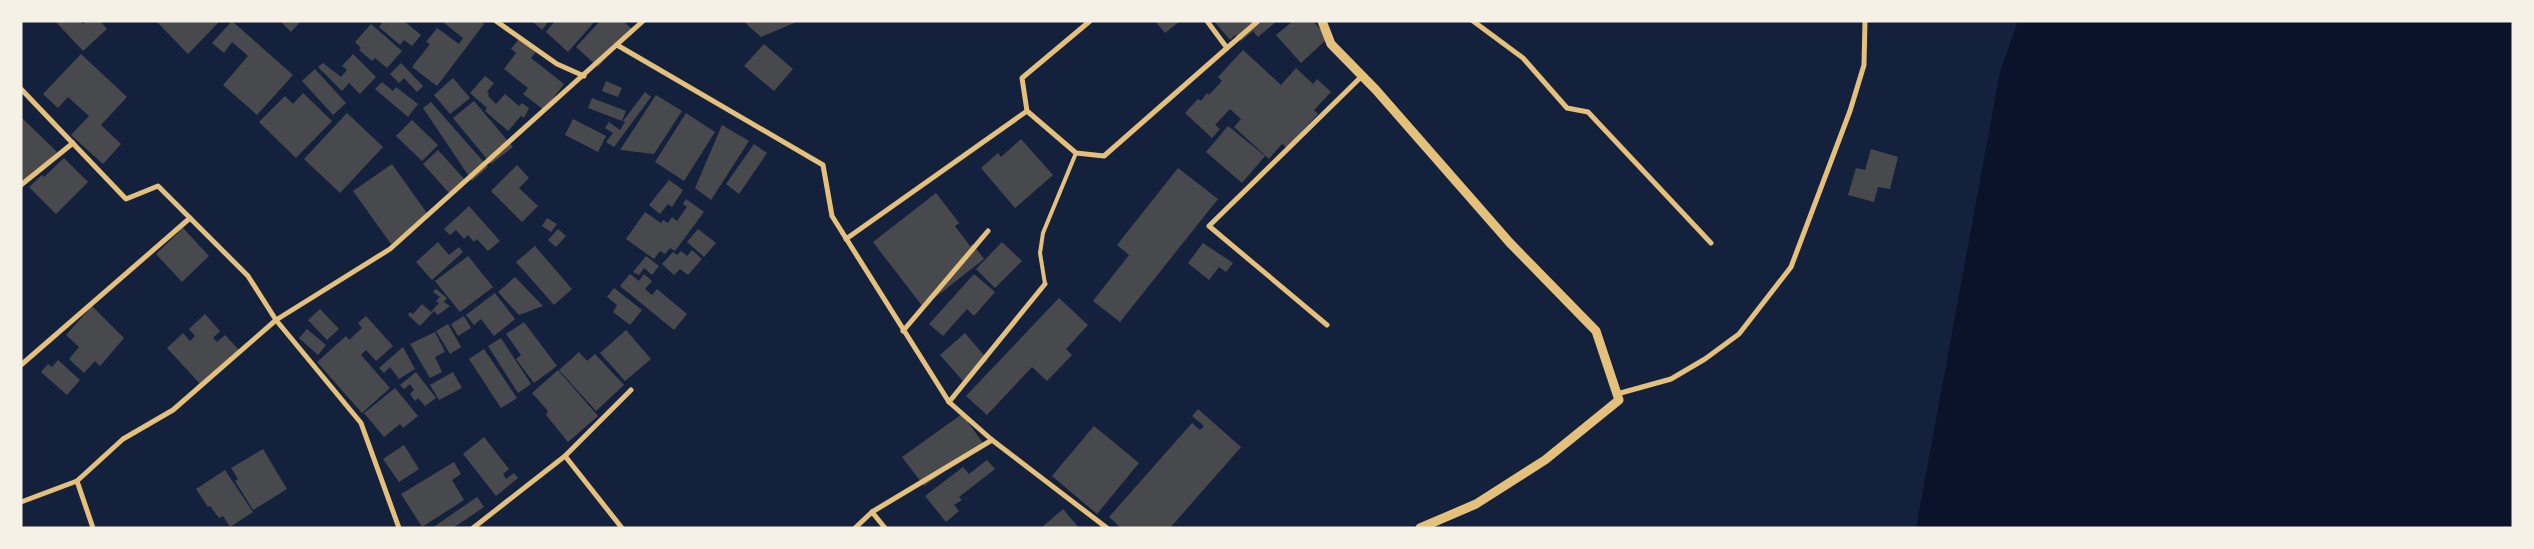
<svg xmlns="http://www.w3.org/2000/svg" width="2534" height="549" viewBox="0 0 2534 549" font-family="Cabin,sans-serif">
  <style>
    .water { fill: #0b132b }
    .building { fill: #48494c }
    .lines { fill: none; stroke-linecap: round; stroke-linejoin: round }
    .service { stroke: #e5c07b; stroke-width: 4 }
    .minor { stroke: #e5c07b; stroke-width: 5 }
    .tertiary { stroke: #e5c07b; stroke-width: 9 }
  </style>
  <rect width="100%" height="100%" fill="#14213d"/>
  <!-- water -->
  <path class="water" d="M2018,21H2513V528H1916L2000,72Z"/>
  <!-- building -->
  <g class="building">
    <path d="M55,21H80L83,24L86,21H100L107,29L83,51Z"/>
    <path d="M156,21H216L218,23L188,54Z"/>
    <path d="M232,21L293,75L257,115L223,85L248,56L232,42L224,53L212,43Z"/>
    <path d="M280,21H301L291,32Z"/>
    <path d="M379,21H404L421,35L412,46L404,40L400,45L379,27L382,23Z"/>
    <path d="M445,21H481L484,24L437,86L412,67L430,44L426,42L437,28L459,44L463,38L444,23Z"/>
    <path d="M532,21H549L542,30Z"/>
    <path d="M555,21H595L568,52L546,32Z"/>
    <path d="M600,21H623L632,29L598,67L576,47Z"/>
    <path d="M743,21H799L761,37Z"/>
    <path d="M1155,21H1180L1165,33Z"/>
    <path d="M1214,21H1277L1258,37L1253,31L1241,41L1235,35L1230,40Z"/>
    <path d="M1293,21H1313L1328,38L1301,63L1276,35Z"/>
    <path d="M371,24L402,51L387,68L375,58L372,61L359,50L361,48L355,42Z"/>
    <path d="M519,39L536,52L531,58L564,84L544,110L523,94L528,88L504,69L516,53L511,49Z"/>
    <path d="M764,44L793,69L774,91L744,66Z"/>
    <path d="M1243,50L1281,85L1296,68L1313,84L1317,79L1331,92L1314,110L1318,114L1287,148L1282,144L1269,159L1234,127L1241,119L1230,109L1215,125L1220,129L1212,138L1185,113L1198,99L1201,101L1207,93L1209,95L1222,81L1218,77Z"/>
    <path d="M81,54L127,97L101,125L121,144L103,164L71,135L89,116L68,97L58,108L43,94Z"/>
    <path d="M353,54L376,77L360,94L349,83L342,91L318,67L323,63L341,77L347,70L342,66Z"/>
    <path d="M401,63L423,86L417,92L404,78L399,83L390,74Z"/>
    <path d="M315,69L346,103L333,115L302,81Z"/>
    <path d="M485,76L494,83L487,92L489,94L488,96L496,104L505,94L519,106L522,103L529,108L524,118L521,116L508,131L485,111L487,108L470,93Z"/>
    <path d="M453,78L470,98L450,114L434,95Z"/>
    <path d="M606,81L622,88L618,97L602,91Z"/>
    <path d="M382,82L393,91L396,87L418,104L408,117L375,89Z"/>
    <path d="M645,92L651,97L614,147L606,142L613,133L605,128L609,122L620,130L625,122L623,121Z"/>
    <path d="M303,93L332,121L296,158L259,122L285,96L293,104Z"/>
    <path d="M656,95L682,111L654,154L620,150Z"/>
    <path d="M592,98L626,111L622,121L588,108Z"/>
    <path d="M474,101L513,147L491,164L453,118Z"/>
    <path d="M431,102L488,167L472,181L423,108Z"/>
    <path d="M347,113L383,147L340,193L304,159Z"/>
    <path d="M686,113L715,132L684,181L655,162Z"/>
    <path d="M21,117L57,152L23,185L21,183Z"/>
    <path d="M573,119L606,136L598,152L565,135Z"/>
    <path d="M412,120L438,145L422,161L396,136Z"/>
    <path d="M722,125L749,141L711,200L695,188Z"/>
    <path d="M1228,126L1265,156L1242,183L1206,152Z"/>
    <path d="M1021,139L1053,175L1015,208L981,168L998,153L1001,157Z"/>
    <path d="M754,144L767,153L739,194L726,184Z"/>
    <path d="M1871,149L1898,157L1890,189L1878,187L1874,202L1848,195L1856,168L1865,170Z"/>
    <path d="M438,150L466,181L451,195L423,164Z"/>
    <path d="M64,158L88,182L56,214L29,187L42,175L44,177Z"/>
    <path d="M392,164L429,216L391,244L353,191Z"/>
    <path d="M517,165L529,178L519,188L538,206L522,222L491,191Z"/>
    <path d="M1178,168L1218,199L1120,322L1093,301L1129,255L1117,245Z"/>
    <path d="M669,180L683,190L672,207L668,204L660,214L649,205Z"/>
    <path d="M936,193L959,223L955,226L970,246L973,244L984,259L923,307L873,242Z"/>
    <path d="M686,199L704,212L675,251L670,248L665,254L660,251L654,259L626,239L645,212L661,223L663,220L668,223L672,217L677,221L687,207L683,204Z"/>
    <path d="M469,206L500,241L488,251L477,239L474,242L468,235L464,239L456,230L450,235L444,229Z"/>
    <path d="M547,218L557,224L551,232L542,226Z"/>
    <path d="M183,228L209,256L182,282L156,254Z"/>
    <path d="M558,229L566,236L556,247L548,240Z"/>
    <path d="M698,229L716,243L704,257L687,242Z"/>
    <path d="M438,242L449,255L459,247L463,252L432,280L416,262Z"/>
    <path d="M1002,242L1022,261L995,288L976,269Z"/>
    <path d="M1203,243L1233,263L1226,272L1219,267L1209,280L1188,263Z"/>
    <path d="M535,246L572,289L554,305L516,262Z"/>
    <path d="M692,250L702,259L688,275L680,269L674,275L662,264L673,252L677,255L681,251L687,256Z"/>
    <path d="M468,256L493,287L460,312L435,281Z"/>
    <path d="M646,256L659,266L652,275L644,268L639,275L633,272Z"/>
    <path d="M630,274L639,281L644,274L652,281L645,289L652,295L657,289L687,314L674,330L620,286Z"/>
    <path d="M974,274L995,292L974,316L967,309L943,336L929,324Z"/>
    <path d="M515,277L543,306L519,315L498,292Z"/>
    <path d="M614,288L642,310L630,325L613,312L617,305L607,297Z"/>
    <path d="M436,289L447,298L444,302L450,306L438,315L434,311L420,326L408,315L410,312L413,314L422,304L431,312L439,303L436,301L440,297L433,292Z"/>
    <path d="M495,293L515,319L494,336L481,319L474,325L466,315Z"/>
    <path d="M1059,298L1088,325L1066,349L1072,355L1047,381L1032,367L987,415L966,396Z"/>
    <path d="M92,306L124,338L100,366L95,361L84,373L69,359L79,347L66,335Z"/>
    <path d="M320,309L339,329L327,340L308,320Z"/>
    <path d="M205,314L220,331L213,338L217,342L225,335L240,351L202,386L167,348L183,333L190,341L195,336L189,329Z"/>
    <path d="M366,316L393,346L376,361L366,350L361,355L390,388L362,413L317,362L346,336L349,340L362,328L358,323Z"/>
    <path d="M464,316L471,328L458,336L451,324Z"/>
    <path d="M524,322L557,366L534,383L516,359L521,355L506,334Z"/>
    <path d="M448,324L461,347L450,354L436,331Z"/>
    <path d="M307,329L326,345L318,355L299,338Z"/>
    <path d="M626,330L651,359L625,381L600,353Z"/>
    <path d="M435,332L445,352L435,357L442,372L430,378L410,344Z"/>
    <path d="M965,333L988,360L963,381L940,355Z"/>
    <path d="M501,338L531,384L518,393L488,346Z"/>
    <path d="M403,347L415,369L399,379L390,367L384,373L379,368Z"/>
    <path d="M484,349L517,398L501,408L469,359Z"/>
    <path d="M579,352L587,361L595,354L624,385L596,411L559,370Z"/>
    <path d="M58,360L80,380L67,395L41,372L48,364L52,367Z"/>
    <path d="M558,370L598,416L568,442L546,415L548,411L532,393Z"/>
    <path d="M416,372L436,398L425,406L418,398L415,401L410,394L414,390L410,384L404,389L400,385Z"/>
    <path d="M453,372L462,388L439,400L430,385Z"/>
    <path d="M395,388L418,416L403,428L400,424L384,437L364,413Z"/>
    <path d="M1198,409L1241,447L1170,528H1121L1109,517L1192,423L1200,430L1204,426L1192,416Z"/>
    <path d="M962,414L983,443L924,486L902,457Z"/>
    <path d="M1094,426L1139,463L1097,514L1052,476Z"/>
    <path d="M484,437L509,469L503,474L506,479L514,473L518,478L496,496L463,454Z"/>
    <path d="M404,445L419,469L399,482L383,459Z"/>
    <path d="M263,449L287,489L253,510L235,481L238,479L231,468Z"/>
    <path d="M987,460L995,469L959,497L962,500L954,505L959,511L946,522L925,496L963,467L969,474Z"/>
    <path d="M454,462L461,474L452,480L464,500L422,527L401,494Z"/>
    <path d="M225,470L253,512L230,527L223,516L219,518L210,506L208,507L196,489Z"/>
    <path d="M477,497L484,507L453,528H432Z"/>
    <path d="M1063,509L1079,528H1041Z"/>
  </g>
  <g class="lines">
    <!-- service -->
    <path class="service" d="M1045,284L1040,253L1043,233L1076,153"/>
    <!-- minor -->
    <g class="minor">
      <path d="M496,21L557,64L584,76"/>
      <path d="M1090,21L1022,78L1027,111L1076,153L1104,156L1227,48L1207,21"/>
      <path d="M1473,21L1523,58L1567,108L1588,112L1711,243"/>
      <path d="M617,45L823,165L832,216L949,402L992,440L1107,528"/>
      <path d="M1227,48L1258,21"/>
      <path d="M21,89L126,199L158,186L248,276L276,320L361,423L399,528"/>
      <path d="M21,185L73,143"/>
      <path d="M846,239L1027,111"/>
      <path d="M1327,325L1209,226L1362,76"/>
      <path d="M903,331L988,231"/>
      <path d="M21,365L190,218"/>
      <path d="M1617,394L1671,379L1705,359L1739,334L1791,267L1850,111L1864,65L1865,21"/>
      <path d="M949,402L1045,284"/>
      <path d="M565,456L622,528"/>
      <path d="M77,481L93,528"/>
      <path d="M21,502L77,481L123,439L173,410L276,320L390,249L643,21"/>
      <path d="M872,512L992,440"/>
      <path d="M473,528L565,456L631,390"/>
      <path d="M855,528L872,512L885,528"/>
    </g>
    <!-- tertiary -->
    <path class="tertiary" d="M1322,21L1331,44L1376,90L1510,243L1596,331L1619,400L1545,460L1476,504L1420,528"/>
  </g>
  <!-- border -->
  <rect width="2534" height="549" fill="none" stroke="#f6f1e7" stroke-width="45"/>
</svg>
